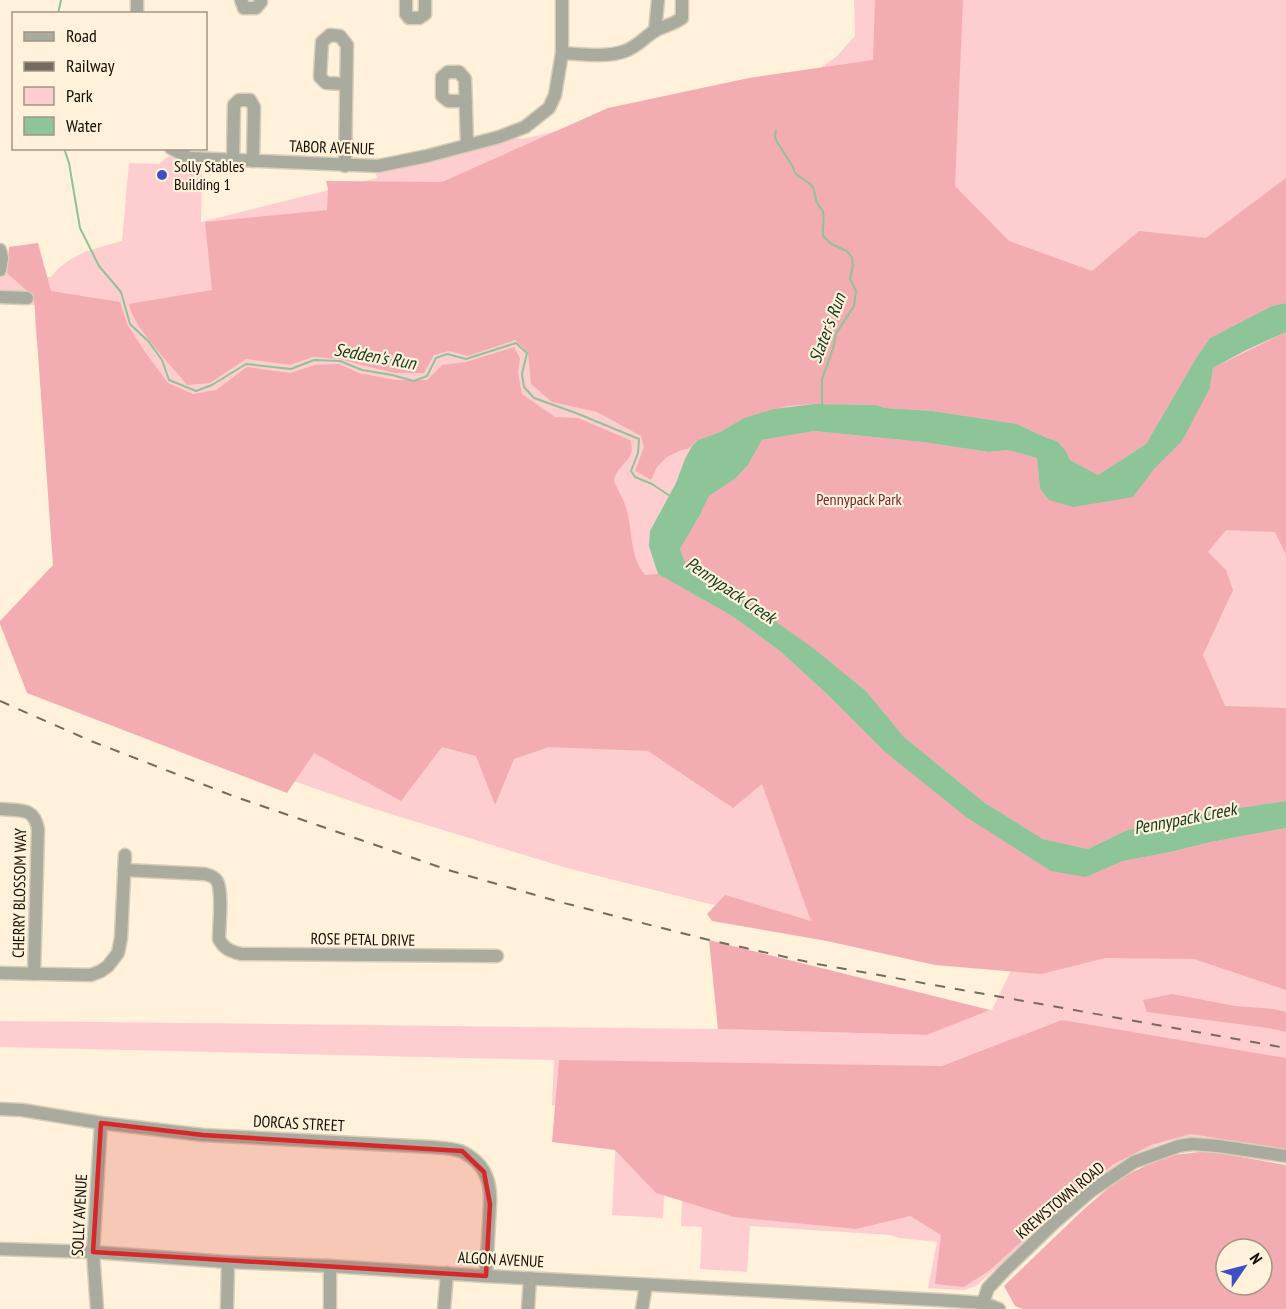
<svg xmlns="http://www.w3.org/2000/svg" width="1286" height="1309" viewBox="0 0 1286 1309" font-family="'PT Sans Narrow',sans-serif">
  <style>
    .green { fill: #fecdd0 }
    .forest { fill: #f4acb3; fill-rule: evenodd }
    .water { fill: #8dc498 }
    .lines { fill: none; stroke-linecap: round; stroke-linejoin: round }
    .stream { stroke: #8dc498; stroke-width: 2 }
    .minor-casing { stroke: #d9cdb8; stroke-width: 15 }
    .minor { stroke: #a8ab9e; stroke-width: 12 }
    .rail { stroke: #756c5d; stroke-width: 2; stroke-dasharray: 10 10; stroke-linecap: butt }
    .marked { fill: #d62828; fill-opacity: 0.2; stroke: #d62828; stroke-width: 4.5; stroke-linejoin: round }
    .poi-dot { fill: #3b50c3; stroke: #fff1da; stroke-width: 2 }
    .labels { text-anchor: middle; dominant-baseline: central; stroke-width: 4.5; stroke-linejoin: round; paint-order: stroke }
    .street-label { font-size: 16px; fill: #120d04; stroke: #fff1da }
    .poi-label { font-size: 16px; fill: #120d04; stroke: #fff1da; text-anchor: start }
    .park-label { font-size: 16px; fill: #762534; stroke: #fff1da }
    .water-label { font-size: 18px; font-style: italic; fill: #113b1e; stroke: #fff1da }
  </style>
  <rect width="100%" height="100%" fill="#fff1da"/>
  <!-- green -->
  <path class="green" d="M854,0H1286V1150L1258,1147L1219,1139L1191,1138L1169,1141L1143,1151L1124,1162L1082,1192L976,1286L964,1290L928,1288L937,1242L899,1238L890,1235L750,1226L747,1272L700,1269L702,1227L681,1226L684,1156L666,1155L663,1218L612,1215L617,1117L552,1105L554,1060L0,1047V1021L718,1029L927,1035L990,1010H992L1015,962L807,924L714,905L567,868L368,807L186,743L40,374L35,323L36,305H31L30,294L0,293V278L3,273L26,276L51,277C70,253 94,249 122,241L129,163L159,164L169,156L185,162L202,164L201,222L377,178L376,173L517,138L522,139L815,72L837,56L855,36Z"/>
  <!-- forest -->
  <g class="forest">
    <path d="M875,0H963L955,186L1009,241L1092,271L1139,231L1206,238L1286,178V303L1272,306L1210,338L1198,355L1146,444L1098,475L1070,460L1066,451L1057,441L1047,438L1017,424L933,411L885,408L876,405L814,404L788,406L744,418L720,432L698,440L688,449L681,450L667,457L657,467L651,480L635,471L644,447L641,436L597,412L552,402L531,384L528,352L515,340L468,356L449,351L434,355L424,373H395L361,365L340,359L313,357L290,365L246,359L210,383L187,385C172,366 132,326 129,304L212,290L205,222L327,210L328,189L326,181L442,182L608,108L749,78L873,60Z"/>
    <path d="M38,243L51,291L120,302L127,324L145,352L168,383L193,394L216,390L247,367L290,373L315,365L339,364L359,373L395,380H427L442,365L466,362L514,347L520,358L518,373L522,394L555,417L578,418L630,440C638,460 616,464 614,481C617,489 623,498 626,507C633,530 629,556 645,575L658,574L732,616L780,651L828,695L1086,877L1123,861L1171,852L1211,842L1286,828V990L1194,959L1105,958L1041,974L935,965L827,941L712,921L707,914L725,895L811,921L762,784L733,808L648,751L549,747L514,759L495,805L476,756L442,747L401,801L314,753L287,793L27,693L0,624V621L53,565L34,297L7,273L9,247Z"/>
    <path d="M1286,332V555L1275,532L1226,530L1208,552L1226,570L1233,590L1203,655L1225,706L1286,708V801L1167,819L1125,831L1088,849L1043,839L985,803L904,737L866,691L812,647L768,616L686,565L680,549L700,515L709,496L736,478L748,465L762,440L814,431L923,442L989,452L1008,450L1037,458L1040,489L1049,500L1133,497L1210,388L1213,368Z"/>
    <path d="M709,940L990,1010L927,1035L718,1029Z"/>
    <path d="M1172,994L1235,1006L1274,1009L1286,1012V1032L1268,1028L1147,1012L1143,1000Z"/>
    <path d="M1062,1020L1286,1058V1149L1191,1134L1151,1145L1114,1164L1068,1200L990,1270L964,1287L935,1284L941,1235L910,1216L856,1229L734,1217L656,1193L615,1150L552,1142L559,1060L942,1066Z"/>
    <path d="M1208,1151L1286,1165V1309H1023L1015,1306L1004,1286L1085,1208L1119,1179L1165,1156ZM1226,1249H1262V1285H1226Z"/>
  </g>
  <!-- water -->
  <path class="water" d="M1286,303V332L1246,350L1213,368L1210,388L1182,441L1154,469L1133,497L1073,507L1049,500L1040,489L1037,458L1008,450L989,452L923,442L814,431L762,440L748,465L736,478L709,496L700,515L680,549L686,565L768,616L812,647L866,691L904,737L985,803L1043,839L1088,849L1125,831L1167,819L1286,801V828L1211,842L1171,852L1123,861L1086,877L1051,871L966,817L884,751L828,695L780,651L732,616L658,574L649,546L650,531L676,483L685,459L692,446L698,440L720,432L744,418L774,409L814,404L876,405L885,408L933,411L1017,424L1047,438L1057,441L1066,451L1070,460L1098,475L1146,444L1198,355L1210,338L1272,306Z"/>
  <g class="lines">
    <!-- stream -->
    <g class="stream">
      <path d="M58,14L61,0"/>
      <path d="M776,130L775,137L777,142L793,167C794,178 806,178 812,186C815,190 815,195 816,200C817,205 821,207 823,212C825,220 822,229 823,236L831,244L847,251L852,258L853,265L850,279L856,291L854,306L836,334L833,349L822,379V404"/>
      <path d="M64,148L69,163L80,228L99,266L121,292L130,324L149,342L162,360L169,380L196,391L212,385L246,364L291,369L314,360L340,361L362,370L392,375L414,381L427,376L436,358L447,354L466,359L516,343L527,353L522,374L524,387L534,398L576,413L639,439L638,453L631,471L635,477L652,484L670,496"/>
    </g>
    <!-- minor casing -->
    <g class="minor-casing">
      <g id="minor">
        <path d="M241,0L244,8H256L261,2V0"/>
        <path d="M406,0V14L409,18H419L425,14V0"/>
        <path d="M137,14V0"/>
        <path d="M655,31L658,0"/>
        <path d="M562,53C582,54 606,58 625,51C637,47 646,36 656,30C665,26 674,24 682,18V0"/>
        <path d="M466,101H448L442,96V77L448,72H459L465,79L467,144"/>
        <path d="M171,148L189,158L378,166L427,156L499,137L525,127L549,108L555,95L562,53V0"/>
        <path d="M233,161L234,105L239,100H250L254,107L253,161"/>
        <path d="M345,166L347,45L340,36L330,35L322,42L320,77L326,83L346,84"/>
        <path d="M0,250L2,258L0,270"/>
        <path d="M0,297L27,298"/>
        <path d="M0,809C19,811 34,806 38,829L34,974"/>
        <path d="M124,870L205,874C209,875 215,877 217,881C223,891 219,927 219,939C224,949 230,951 241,954L497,956"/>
        <path d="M0,973L91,975L101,971L108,966L118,953L121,938L125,855"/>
        <path d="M0,1109L22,1110L101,1123L203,1135L431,1147C441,1148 451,1148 460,1151C464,1152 468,1155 472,1158C487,1169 491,1187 490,1204L486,1276"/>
        <path d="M0,1249L93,1252L228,1262L330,1266L486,1276L939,1300L983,1303L999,1309"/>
        <path d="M983,1303L988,1288L1006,1269L1054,1223L1091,1191L1134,1162L1179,1146L1192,1144L1218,1146L1286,1156"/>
        <path d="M97,1309L93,1252L101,1123"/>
        <path d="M227,1309L228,1262"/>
        <path d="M330,1309V1266"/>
        <path d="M444,1309L447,1273"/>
        <path d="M528,1309L530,1278"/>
        <path d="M642,1309L646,1285"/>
      </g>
    </g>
    <!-- minor -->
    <use href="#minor" class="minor"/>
    <!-- rail -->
    <path class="rail" d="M0,701L91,741L233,796L448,870L560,902L705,939L817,964L1286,1048"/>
  </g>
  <!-- marked area -->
  <path class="marked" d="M101,1123L203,1135L462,1151L484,1172L490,1204L486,1276L93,1252Z"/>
  <!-- markers -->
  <circle class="poi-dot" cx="162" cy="175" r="6"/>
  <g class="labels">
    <!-- street labels -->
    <g class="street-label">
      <text transform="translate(332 147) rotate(2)">TABOR AVENUE</text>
      <text transform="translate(19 893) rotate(-89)">CHERRY BLOSSOM WAY</text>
      <text transform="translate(363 939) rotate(1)">ROSE PETAL DRIVE</text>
      <text transform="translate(299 1123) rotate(3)">DORCAS STREET</text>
      <text transform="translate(1060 1200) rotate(-40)">KREWSTOWN ROAD</text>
      <text transform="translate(79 1215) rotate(-87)">SOLLY AVENUE</text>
      <text transform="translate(501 1259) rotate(3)">ALGON AVENUE</text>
    </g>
    <!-- poi labels -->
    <g class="poi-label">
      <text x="174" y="166">Solly Stables<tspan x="174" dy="18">Building 1</tspan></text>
    </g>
    <!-- park labels -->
    <g class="park-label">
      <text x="859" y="499">Pennypack Park</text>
    </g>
    <!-- water labels -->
    <g class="water-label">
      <text transform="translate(827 328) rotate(-69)">Slater's Run</text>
      <text transform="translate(375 356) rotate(10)">Sedden's Run</text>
      <text transform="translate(731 590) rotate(34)">Pennypack Creek</text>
      <text transform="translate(1185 818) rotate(-11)">Pennypack Creek</text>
    </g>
  </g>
  <!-- legend -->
  <rect x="12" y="12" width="195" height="138" fill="#fff1da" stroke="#a09684" stroke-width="1.5"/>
  <rect x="24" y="32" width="30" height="9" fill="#a8ab9e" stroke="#a09684" stroke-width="1.5"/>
  <text x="66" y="42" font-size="18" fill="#120d04">Road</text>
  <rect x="24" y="62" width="30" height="9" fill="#756c5d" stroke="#a09684" stroke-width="1.5"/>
  <text x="66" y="72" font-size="18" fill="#120d04">Railway</text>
  <rect x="24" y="87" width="30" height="18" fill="#fecdd0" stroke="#a09684" stroke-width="1.5"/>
  <text x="66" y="102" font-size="18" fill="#120d04">Park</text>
  <rect x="24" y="117" width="30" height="18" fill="#8dc498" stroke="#a09684" stroke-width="1.5"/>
  <text x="66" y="132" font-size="18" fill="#120d04">Water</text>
  <!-- north arrow -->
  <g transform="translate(1244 1267) rotate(55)"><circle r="28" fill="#fff1da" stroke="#a09684" stroke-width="1.5"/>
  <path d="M0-4.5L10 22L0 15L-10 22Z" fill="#3b50c3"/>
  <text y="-9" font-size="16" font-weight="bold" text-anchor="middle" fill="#120d04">N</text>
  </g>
</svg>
